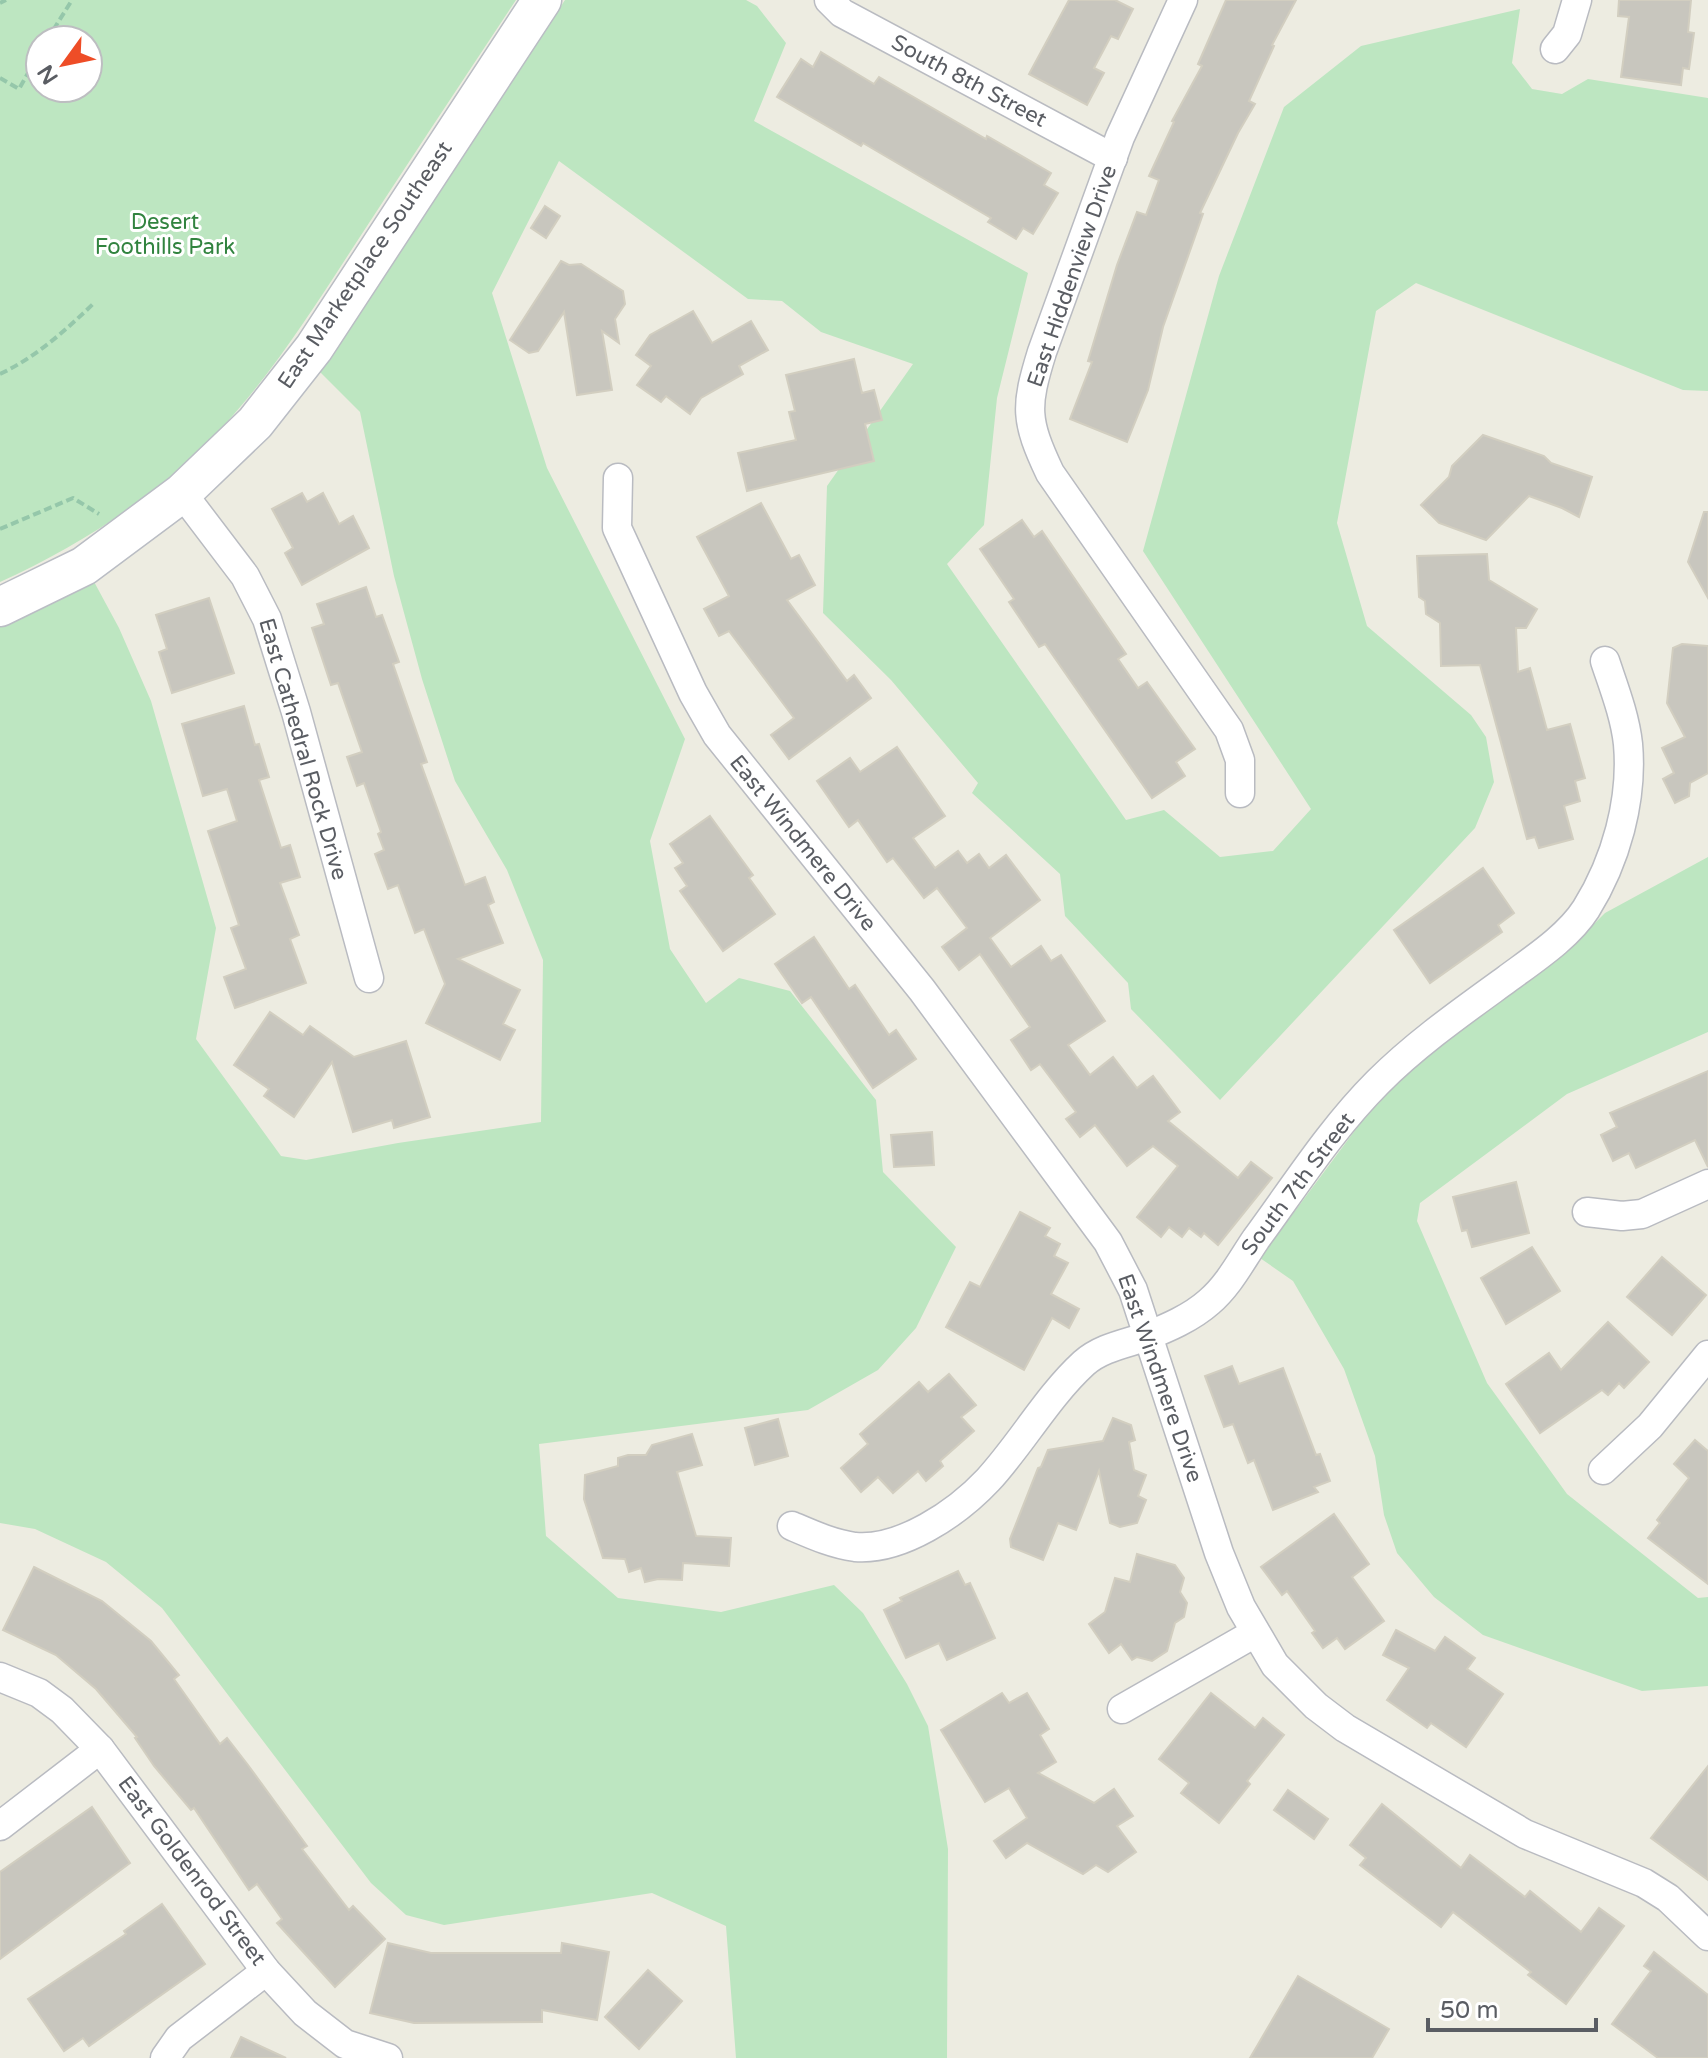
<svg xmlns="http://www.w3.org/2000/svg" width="1708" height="2058" viewBox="0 0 1708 2058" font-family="'Varela Round',sans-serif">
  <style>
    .green { fill: #bde6c1; fill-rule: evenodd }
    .building { fill: #c8c6be; stroke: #d2cec0; stroke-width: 2 }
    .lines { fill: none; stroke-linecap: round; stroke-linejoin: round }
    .street-casing { stroke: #b9bbc1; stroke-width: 31 }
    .secondary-casing { stroke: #babdc4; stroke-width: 41 }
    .path { stroke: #95c7aa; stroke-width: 4; stroke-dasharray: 8 4; stroke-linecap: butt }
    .street { stroke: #fff; stroke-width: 28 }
    .secondary { stroke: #fff; stroke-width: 38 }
    .labels { text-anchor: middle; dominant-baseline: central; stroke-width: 6; stroke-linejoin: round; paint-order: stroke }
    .street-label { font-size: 22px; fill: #5a5d63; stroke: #fff }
    .park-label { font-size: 22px; fill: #31833f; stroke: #fff }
  </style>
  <rect width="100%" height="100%" fill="#edece1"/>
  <!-- green -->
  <g class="green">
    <path d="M0,0H516C461,83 406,166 352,249C301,328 251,406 180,469C126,515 64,553 0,582ZM40,40H88V88H40Z"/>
    <path d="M565,0H746L757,6L786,43L754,121L1028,273L997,398L984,525L947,564L1126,820L1164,810L1220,857L1273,851L1311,809L1143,551L1219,276L1284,107L1361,46L1520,9L1512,63L1532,89L1562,94L1588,79L1708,98V391L1683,390L1416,283L1376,311L1337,523L1367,626L1471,715L1486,737L1494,782L1475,828L1220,1100L1131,1009L1128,983L1065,916L1060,874L972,793L978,783L891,680L823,613L827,486L913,364L821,332L782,301L748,299L559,161L492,293L547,468L685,739L650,841L670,949L706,1003L739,978L790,991L876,1100L883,1172L956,1247L916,1328L878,1370L808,1410L539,1444L546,1536L618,1598L721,1612L834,1585L863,1613L907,1684L928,1726L948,1849L947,2058H736L726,1926L652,1893L444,1925L406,1915L371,1883L162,1608L106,1562L35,1529L0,1523V626L92,578L119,628L151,701L216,928L196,1039L281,1156L306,1160L398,1143L541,1122L543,960L507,870L455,781L422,679L394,576L360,412L320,372Z"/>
    <path d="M1708,857V1032L1567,1094L1420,1203L1417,1221L1487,1383L1567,1494L1698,1598L1708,1597V1686L1642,1691L1483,1635L1434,1597L1397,1553L1384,1515L1375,1456L1344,1369L1293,1281L1260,1258L1362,1121L1421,1058L1567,951L1605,913Z"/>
  </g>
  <!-- building -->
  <g class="building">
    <path d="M1069,0H1115L1133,9L1118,39L1111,36L1094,68L1104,73L1087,105L1029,74Z"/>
    <path d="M1226,0H1296L1272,45L1274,46L1249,101L1255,104L1238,133L1200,213L1203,214L1163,327L1148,390L1127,442L1070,419L1092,362L1088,361L1117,265L1137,212L1146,215L1159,180L1149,176L1174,122L1172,121L1202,66L1198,64Z"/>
    <path d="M1619,0H1691L1688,32L1694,33L1689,69L1683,68L1681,85L1621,77L1629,17L1618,16Z"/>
    <path d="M821,52L874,84L879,77L986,139L987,136L1051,173L1044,185L1058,193L1033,234L1023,228L1016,239L988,222L991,218L863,143L861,146L777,97L801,59L813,67Z"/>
    <path d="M545,206L560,216L546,238L531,228Z"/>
    <path d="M561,261L569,265L581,264L623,291L625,304L615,319L619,343L602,331L612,390L577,395L564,312L538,351L529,353L510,340Z"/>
    <path d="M693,311L712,343L751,321L768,350L739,366L743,374L701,398L690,414L666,396L661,402L637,385L651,366L636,355L650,335Z"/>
    <path d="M854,359L862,393L874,390L882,420L865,424L874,461L747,491L738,453L796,440L789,412L795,411L786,375Z"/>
    <path d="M1483,435L1544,456L1551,463L1592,477L1579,517L1562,508L1529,496L1486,540L1439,523L1421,505L1449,477L1452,466Z"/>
    <path d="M302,493L307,502L323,493L339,524L353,516L369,548L302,585L285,553L293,548L272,509Z"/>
    <path d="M761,503L791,559L799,555L815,585L787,600L847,681L854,675L871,698L789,759L771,735L794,718L729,631L719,636L704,609L729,596L697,537Z"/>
    <path d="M1704,512H1708V598L1688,562Z"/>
    <path d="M1022,520L1034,537L1042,531L1126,654L1118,659L1138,688L1147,682L1195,749L1176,762L1185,776L1152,798L1045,644L1039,647L1009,602L1014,599L980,549Z"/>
    <path d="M1487,554L1489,580L1537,609L1526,628H1516L1518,672L1530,668L1547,730L1570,724L1585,778L1575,781L1580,801L1564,806L1573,839L1539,848L1535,837L1527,839L1480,665L1441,666L1440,623L1426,614L1425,601L1419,597L1417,556Z"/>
    <path d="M366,587L376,617L382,615L399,662L393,664L427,762L421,764L465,885L485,877L494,902L488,905L503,943L458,959L520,990L503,1024L515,1030L500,1060L426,1023L445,984L424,929L415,933L398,885L388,889L375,854L384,850L378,834L381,832L364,783L357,786L347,757L362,752L338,683L331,685L312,628L324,624L317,604Z"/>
    <path d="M209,598L234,673L172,693L159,652L167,649L156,615Z"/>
    <path d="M1682,644L1708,646V773L1690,783L1689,796L1675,803L1663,779L1674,773L1662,748L1685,737L1667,703L1673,648Z"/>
    <path d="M244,706L255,745L259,744L269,777L259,780L281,848L290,845L300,877L280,883L299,935L290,939L306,983L235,1008L224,977L246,969L231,928L239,925L208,831L237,821L227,789L203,796L182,724Z"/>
    <path d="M897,747L945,816L913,838L935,868L958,851L967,863L979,854L989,868L1006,855L1040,900L990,938L1011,967L1041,946L1051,961L1061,955L1105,1021L1068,1045L1090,1075L1113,1057L1137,1088L1153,1076L1180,1112L1168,1121L1238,1178L1251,1162L1272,1178L1218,1245L1204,1233L1201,1237L1189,1228L1182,1237L1169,1227L1161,1237L1137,1217L1178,1166L1153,1146L1127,1166L1095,1125L1080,1137L1066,1119L1076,1112L1040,1064L1031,1070L1011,1040L1030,1027L980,954L959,970L942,947L967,928L937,888L924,898L893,858L887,862L858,820L849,827L817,781L850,758L860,772Z"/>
    <path d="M710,816L753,875L749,878L775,914L723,951L680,891L687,886L675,868L683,863L670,844Z"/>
    <path d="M1483,868L1514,913L1498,925L1502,932L1430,983L1394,930Z"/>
    <path d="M814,937L849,989L855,985L889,1035L896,1030L916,1059L873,1088L811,997L802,1003L775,964Z"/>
    <path d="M270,1012L303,1035L310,1026L354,1057L406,1041L430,1117L394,1128L392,1120L353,1132L332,1062L294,1117L264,1096L269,1089L234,1065Z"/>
    <path d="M1708,1071V1167L1695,1140L1636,1168L1629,1153L1613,1161L1601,1135L1617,1127L1610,1113Z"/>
    <path d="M932,1132L934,1165L894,1167L891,1135Z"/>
    <path d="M1516,1182L1529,1233L1472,1247L1467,1230L1462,1231L1453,1197Z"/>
    <path d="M1020,1212L1050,1228L1045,1236L1060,1244L1054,1256L1068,1263L1051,1294L1079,1309L1069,1328L1052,1318L1024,1370L946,1327L970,1282L980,1287Z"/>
    <path d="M1532,1247L1560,1291L1506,1324L1481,1278Z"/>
    <path d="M1662,1257L1706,1295L1672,1335L1627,1297Z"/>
    <path d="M1608,1322L1649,1362L1624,1388L1619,1383L1608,1395L1602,1390L1540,1433L1506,1384L1549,1353L1561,1370Z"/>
    <path d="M1232,1366L1239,1384L1283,1368L1316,1455L1320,1454L1330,1481L1314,1487L1318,1492L1273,1510L1254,1460L1248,1463L1233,1424L1224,1427L1205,1376Z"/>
    <path d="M949,1374L976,1405L961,1417L974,1431L940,1461L943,1466L926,1481L918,1471L893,1493L878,1477L861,1492L841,1468L868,1444L860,1434L919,1382L928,1392Z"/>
    <path d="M1113,1418L1131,1425L1135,1440L1129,1442L1134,1470L1146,1475L1138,1496L1146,1500L1137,1523L1120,1527L1110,1523L1099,1471L1076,1530L1058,1523L1043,1560L1011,1547L1010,1539L1038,1468L1041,1467L1048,1450L1103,1441Z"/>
    <path d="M778,1419L788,1456L755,1465L745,1428Z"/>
    <path d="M692,1434L702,1465L677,1472L696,1536L731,1538L729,1566L683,1563L682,1580L658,1579L645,1582L641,1568L629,1572L625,1559L603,1558L584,1499L585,1475L618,1466V1458L628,1455H646L652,1445Z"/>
    <path d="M1695,1440L1708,1451V1584L1648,1538L1660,1523L1657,1520L1689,1478L1674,1464Z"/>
    <path d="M1334,1514L1369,1564L1352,1577L1384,1621L1345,1649L1337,1638L1323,1648L1312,1633L1315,1631L1287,1591L1282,1595L1261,1567Z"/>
    <path d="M1137,1554L1175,1565L1184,1578L1180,1592L1187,1603L1184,1617L1175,1623L1167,1651L1152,1661L1137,1657L1132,1660L1121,1644L1109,1653L1089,1624L1105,1612L1115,1578L1130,1582Z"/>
    <path d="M34,1567L102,1601L151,1641L179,1675L174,1679L220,1744L227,1738L248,1765L307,1846L302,1849L349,1910L353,1906L385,1939L335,1987L277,1923L282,1919L257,1884L249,1890L194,1808L191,1810L154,1766L135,1738L137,1737L96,1689L56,1655L3,1630Z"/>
    <path d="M958,1571L965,1585L970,1583L995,1638L947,1660L939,1643L906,1658L884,1610L902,1601L900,1598Z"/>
    <path d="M1396,1630L1435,1651L1445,1637L1475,1658L1467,1669L1503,1694L1466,1747L1431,1723L1427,1728L1387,1700L1409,1668L1383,1655Z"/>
    <path d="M1002,1693L1009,1703L1027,1693L1049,1729L1040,1735L1056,1762L1038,1773L1094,1803L1114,1789L1133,1816L1117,1826L1136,1852L1108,1872L1096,1865L1083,1874L1027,1843L1006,1858L994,1841L1027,1818L1009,1788L985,1802L941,1730Z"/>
    <path d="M1211,1693L1255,1728L1263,1718L1284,1735L1247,1781L1250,1784L1219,1823L1181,1793L1189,1783L1159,1759Z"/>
    <path d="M1708,1766V1880L1651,1838Z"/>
    <path d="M1288,1790L1328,1819L1314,1839L1274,1810Z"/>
    <path d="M1382,1804L1461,1868L1470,1855L1525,1897L1530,1891L1581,1932L1599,1908L1624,1926L1566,2004L1528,1975L1531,1972L1453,1912L1441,1927L1360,1865L1366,1858L1350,1845Z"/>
    <path d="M92,1807L130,1863L0,1959V1872Z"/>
    <path d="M162,1904L205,1964L89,2046L83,2038L64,2051L28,1999L126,1934L124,1931Z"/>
    <path d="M388,1943L431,1953H561L562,1943L609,1952L597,2020L542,2010V2022L414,2023L370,2013Z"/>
    <path d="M1654,1952L1708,1995V2058H1658L1612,2024L1651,1971L1644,1966Z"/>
    <path d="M648,1970L682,2001L639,2049L605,2017Z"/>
    <path d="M1298,1976L1389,2029L1372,2058H1250Z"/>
    <path d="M241,2037L286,2058H231Z"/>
  </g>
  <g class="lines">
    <!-- street casing -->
    <g class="street-casing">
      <g id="street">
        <path d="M829,0L842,13L1113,158"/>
        <path d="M1183,0L1120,137L1042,352C1025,407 1025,420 1050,473L1229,730L1240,760V793"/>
        <path d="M1555,49L1567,34L1577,0"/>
        <path d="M618,478L617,528L693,693L717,735L922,990L1108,1242L1133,1290L1219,1553L1241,1607L1275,1665L1316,1706L1345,1728L1525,1834L1644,1883L1668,1898L1708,1936"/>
        <path d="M182,493L245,576L267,619L296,712L369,978"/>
        <path d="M1587,1212L1622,1216L1642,1214L1708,1184"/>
        <path d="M1603,1470L1650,1426L1708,1355"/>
        <path d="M792,1526C813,1535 833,1544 855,1547C901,1551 957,1513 988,1480C1022,1443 1047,1397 1084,1363C1101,1348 1124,1344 1145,1337C1167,1328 1191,1318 1209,1302C1229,1285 1241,1261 1256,1239C1295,1186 1331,1129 1378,1082C1417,1043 1463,1011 1507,979C1534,959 1568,937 1586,909C1616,861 1633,800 1628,744C1625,716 1614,688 1605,661"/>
        <path d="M0,1677L39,1693L62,1710L100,1749L266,1971L305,2013L345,2044L388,2058"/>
        <path d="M1122,1709L1255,1633"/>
        <path d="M0,1826L100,1749"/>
        <path d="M165,2058L179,2038L266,1971"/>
      </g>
    </g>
    <!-- secondary casing -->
    <g class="secondary-casing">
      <path id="secondary" d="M0,607L84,566L182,493L255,423L314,348L542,0"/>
    </g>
    <!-- path -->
    <g class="path">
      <path d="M0,3L6,0"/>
      <path d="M47,40L72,0"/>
      <path d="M0,78L19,89L40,52"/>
      <path d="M0,374C36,357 65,331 94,303"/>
      <path d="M0,529L73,498L99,514"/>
    </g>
    <!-- street -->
    <use href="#street" class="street"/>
    <!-- secondary -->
    <use href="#secondary" class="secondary"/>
  </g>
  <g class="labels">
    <!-- street labels -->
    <g class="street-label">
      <text transform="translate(969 81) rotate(28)">South 8th Street</text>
      <text transform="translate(365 265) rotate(-56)">East Marketplace Southeast</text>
      <text transform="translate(1072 276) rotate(-71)">East Hiddenview Drive</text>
      <text transform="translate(303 749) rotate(74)">East Cathedral Rock Drive</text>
      <text transform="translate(803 843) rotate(51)">East Windmere Drive</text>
      <text transform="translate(1298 1184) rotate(-53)">South 7th Street</text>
      <text transform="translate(1160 1378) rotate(71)">East Windmere Drive</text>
      <text transform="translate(192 1871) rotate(53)">East Goldenrod Street</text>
    </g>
    <!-- park labels -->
    <g class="park-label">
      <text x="165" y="222">Desert<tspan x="165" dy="25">Foothills Park</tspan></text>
    </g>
  </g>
  <!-- north arrow -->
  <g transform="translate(64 64) rotate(237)"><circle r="38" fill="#ffffff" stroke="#bdbec1" stroke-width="2"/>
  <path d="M0-6L14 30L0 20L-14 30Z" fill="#ee4d27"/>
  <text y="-12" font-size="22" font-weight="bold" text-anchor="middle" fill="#5a5d63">N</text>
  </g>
  <!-- scale -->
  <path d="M1428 2018v12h168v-12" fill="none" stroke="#5a5d63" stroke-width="4"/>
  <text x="1440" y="2018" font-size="24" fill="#5a5d63" stroke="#ffffff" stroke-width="6" paint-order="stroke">50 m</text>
</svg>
